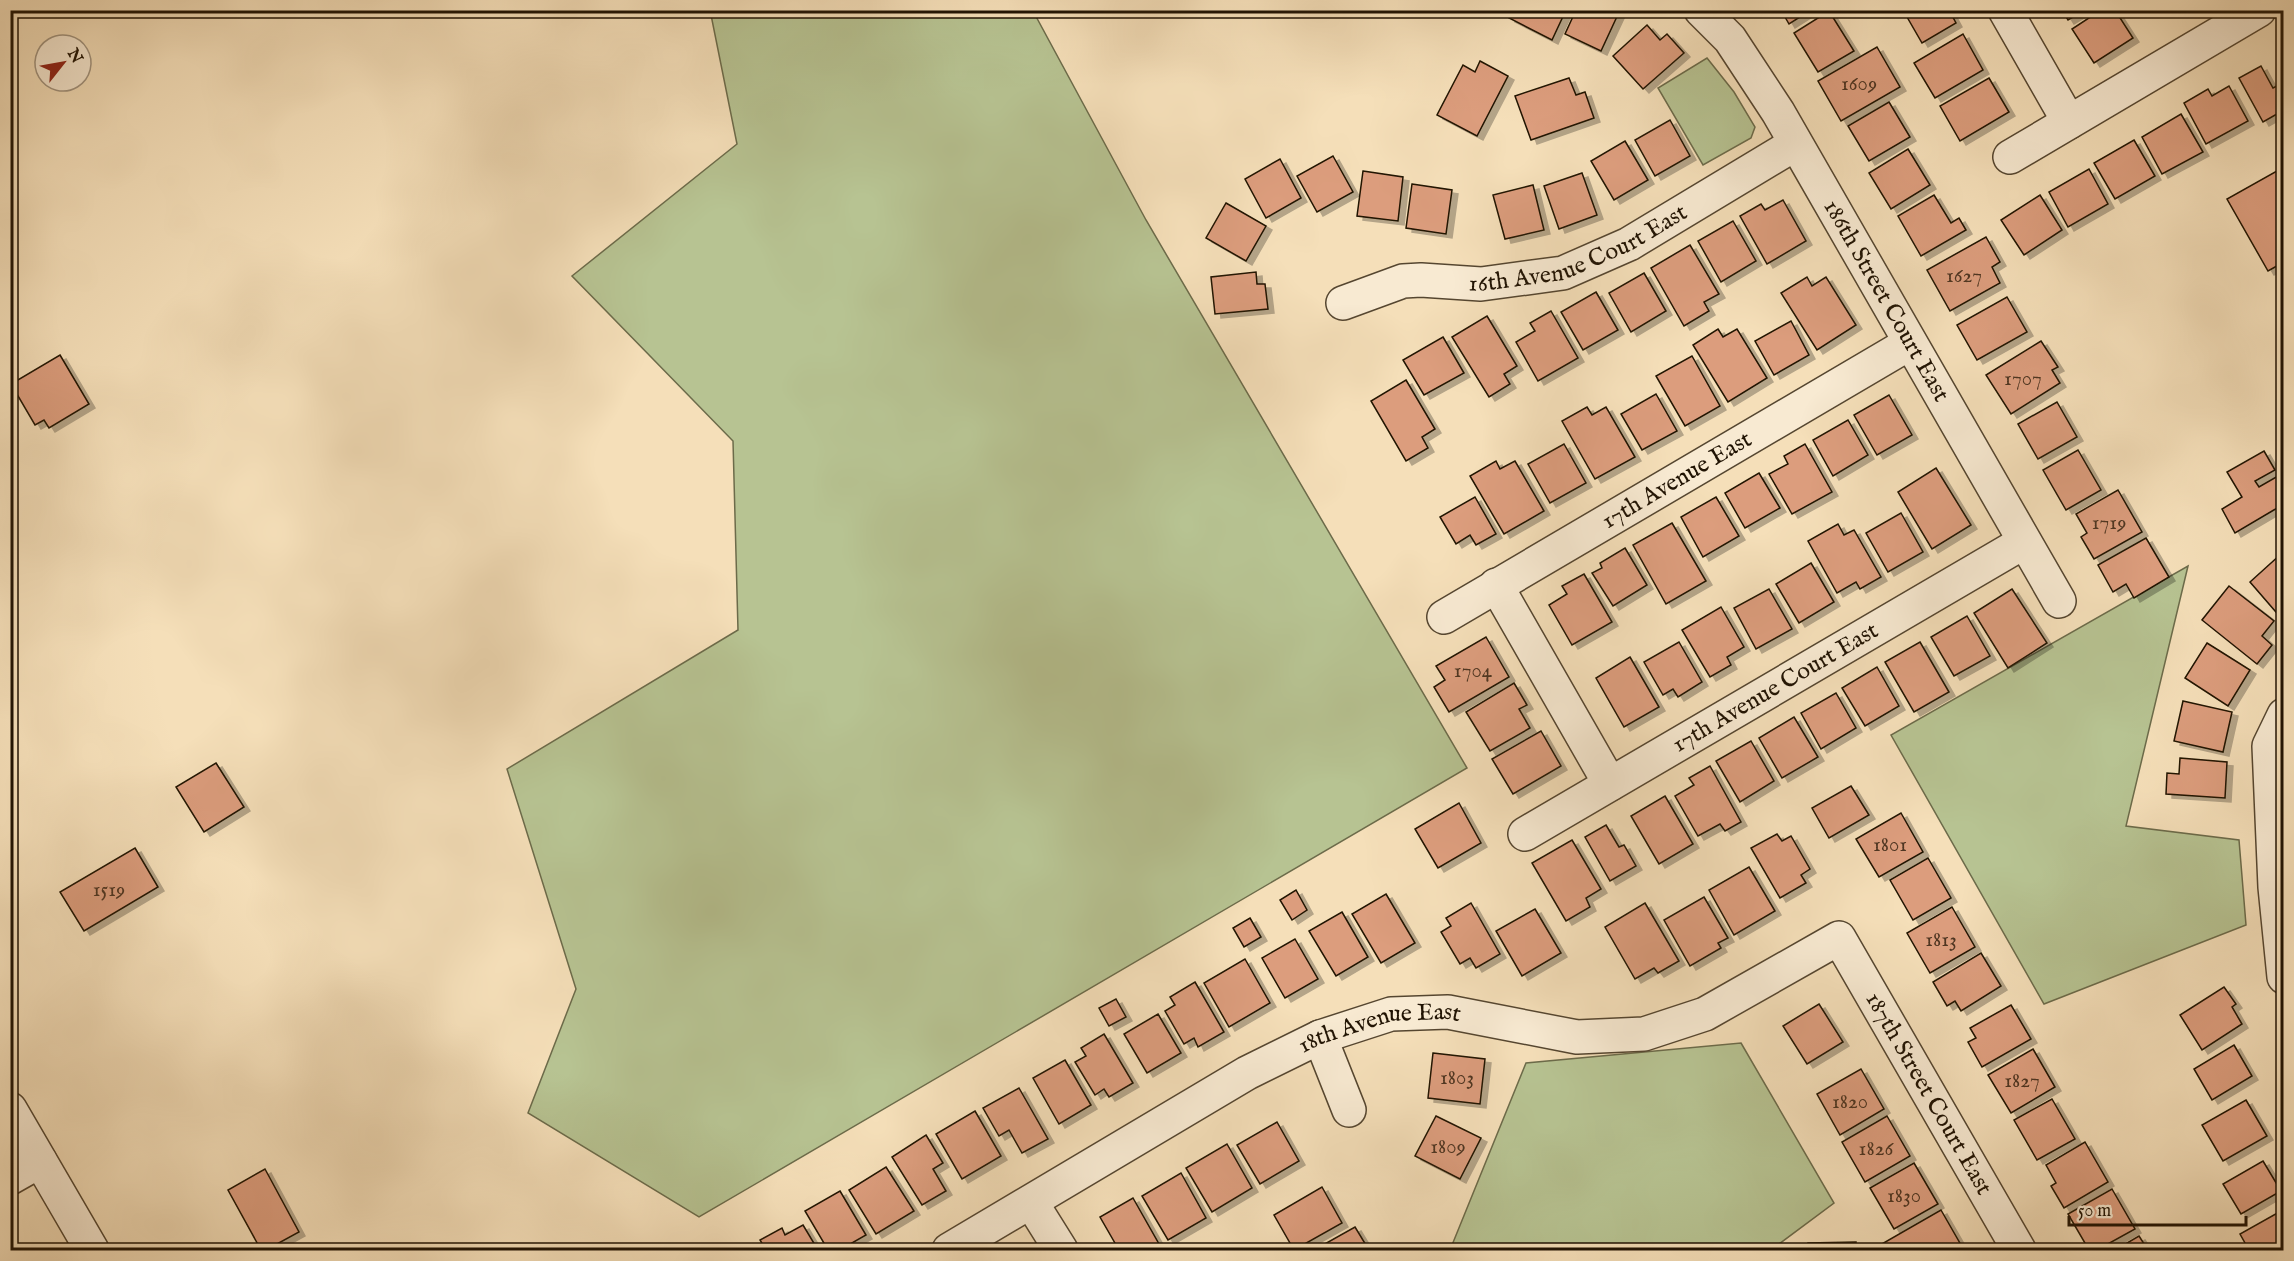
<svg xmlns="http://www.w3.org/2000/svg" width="2294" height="1261" viewBox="0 0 2294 1261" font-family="'IM FELL English',serif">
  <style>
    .green { fill: #b7c392; stroke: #6c6b4a; stroke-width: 1.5 }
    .building { fill: #dc9d7d; stroke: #201303; stroke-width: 1.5; filter: url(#shadow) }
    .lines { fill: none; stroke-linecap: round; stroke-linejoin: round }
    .minor-casing { stroke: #554630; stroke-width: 36 }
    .minor { stroke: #f8ead2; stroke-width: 33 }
    .labels { text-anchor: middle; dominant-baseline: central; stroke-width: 4.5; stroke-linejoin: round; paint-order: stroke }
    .number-label { font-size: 21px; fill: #4f3622 }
    .street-label { font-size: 24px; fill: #201303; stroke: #f8ead2 }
  </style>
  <defs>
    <filter id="shadow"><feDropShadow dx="6" dy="4" stdDeviation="0" flood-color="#0004"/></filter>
  </defs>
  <rect width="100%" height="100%" fill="#f5dfb9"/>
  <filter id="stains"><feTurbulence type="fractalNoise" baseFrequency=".00333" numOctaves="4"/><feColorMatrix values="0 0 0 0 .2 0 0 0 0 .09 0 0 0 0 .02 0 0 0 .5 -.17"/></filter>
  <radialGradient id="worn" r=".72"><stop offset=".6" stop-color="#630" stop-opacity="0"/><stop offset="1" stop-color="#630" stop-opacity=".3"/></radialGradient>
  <!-- green -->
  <g class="green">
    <path d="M710,10L1033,11L1146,220L1467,768L699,1217L528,1113L576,989L507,769L738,630L733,441L572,276L737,144Z"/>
    <path d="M1707,58L1734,92L1755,127L1751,138L1703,165L1658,88Z"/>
    <path d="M2188,566L2126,826L2239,840L2246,925L2044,1004L1891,735Z"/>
    <path d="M1741,1043L1834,1203L1771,1250H1450L1526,1063Z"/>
  </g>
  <!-- building -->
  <g class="building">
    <path d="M1513,10H1566L1552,40L1509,18Z"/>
    <path d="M1576,10H1620L1601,51L1565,34Z"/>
    <path d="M1781,10H1811L1789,24Z"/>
    <path d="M1903,10H1949L1956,23L1922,43Z"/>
    <path d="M2062,10H2085L2068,20Z"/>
    <path d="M2101,10H2115L2133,38L2094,63L2072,29Z"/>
    <path d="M1829,11L1854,51L1818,72L1794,33Z"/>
    <path d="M1647,25L1660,40L1667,34L1684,53L1643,89L1613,56Z"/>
    <path d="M1963,34L1983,70L1935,98L1914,63Z"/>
    <path d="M1877,47L1900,87L1841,121L1818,81Z"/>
    <path d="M1480,61L1508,76L1477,136L1437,115L1463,65L1475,72Z"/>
    <path d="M2261,66L2273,88L2279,85L2284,93V110L2263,122L2239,78Z"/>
    <path d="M1569,78L1576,95L1585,92L1594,118L1531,140L1515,96Z"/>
    <path d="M1989,78L2009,112L1960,141L1940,106Z"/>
    <path d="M2229,86L2248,121L2206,144L2184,103L2208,89L2212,96Z"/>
    <path d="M1889,102L1910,137L1869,161L1848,126Z"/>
    <path d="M2181,114L2203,152L2162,174L2142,137Z"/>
    <path d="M1670,120L1690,156L1655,176L1635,140Z"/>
    <path d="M2134,140L2155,176L2115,199L2094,163Z"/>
    <path d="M1625,141L1648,180L1614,200L1591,161Z"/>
    <path d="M1908,149L1930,185L1891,209L1869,173Z"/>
    <path d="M1333,156L1353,192L1317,212L1297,176Z"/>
    <path d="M1280,159L1301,198L1266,218L1245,179Z"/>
    <path d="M2284,167V204L2277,207L2284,218V262L2268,271L2227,199Z"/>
    <path d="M2089,169L2108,204L2068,227L2049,192Z"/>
    <path d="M1363,171L1403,177L1398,221L1357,216Z"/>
    <path d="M1582,173L1597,215L1559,229L1544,186Z"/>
    <path d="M1412,184L1452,190L1446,234L1406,228Z"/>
    <path d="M1533,185L1544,230L1505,239L1493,195Z"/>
    <path d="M1934,195L1951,223L1959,218L1966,230L1921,256L1898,216Z"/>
    <path d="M2040,195L2062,230L2024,255L2001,220Z"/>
    <path d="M1783,200L1806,241L1767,264L1740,216L1761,204L1765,210Z"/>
    <path d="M1226,203L1266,226L1246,261L1206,238Z"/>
    <path d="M1733,221L1756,261L1721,282L1698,241Z"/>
    <path d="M1986,237L2000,262L1992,267L2000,283L1950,311L1927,270Z"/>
    <path d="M1690,245L1719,294L1704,302L1709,311L1684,326L1651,268Z"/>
    <path d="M1256,272L1257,284H1265L1268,309L1215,314L1211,277Z"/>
    <path d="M1644,273L1666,311L1631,332L1609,293Z"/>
    <path d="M1807,277L1812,286L1826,277L1856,325L1817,350L1781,293Z"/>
    <path d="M1596,292L1618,330L1583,350L1561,312Z"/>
    <path d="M2007,297L2027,332L1977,360L1957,325Z"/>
    <path d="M1551,311L1578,358L1538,381L1516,342L1535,331L1530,323Z"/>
    <path d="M1487,316L1517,366L1504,374L1510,384L1489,397L1452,337Z"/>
    <path d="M1791,321L1809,355L1774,375L1755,341Z"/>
    <path d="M1718,329L1723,337L1737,329L1767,378L1728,402L1693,345Z"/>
    <path d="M1443,337L1464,373L1424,395L1403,360Z"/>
    <path d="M2041,341L2058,367L2052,370L2060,383L2011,414L1986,375Z"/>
    <path d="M60,355L89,404L49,428L44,420L35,425L11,384Z"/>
    <path d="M1692,356L1720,406L1685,426L1656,376Z"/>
    <path d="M1406,380L1435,429L1422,437L1428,448L1406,461L1371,401Z"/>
    <path d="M1656,394L1677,431L1642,450L1621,414Z"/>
    <path d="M1889,395L1912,435L1877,455L1854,415Z"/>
    <path d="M2057,402L2077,437L2038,459L2018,424Z"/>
    <path d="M1587,407L1592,415L1606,407L1635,457L1595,479L1562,421Z"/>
    <path d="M1848,420L1868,455L1833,476L1813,440Z"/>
    <path d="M1564,444L1586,483L1550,503L1528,464Z"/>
    <path d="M1805,444L1832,492L1792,514L1769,474L1788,464L1784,456Z"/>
    <path d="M2078,450L2101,490L2066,510L2043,470Z"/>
    <path d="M2264,451L2275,470L2255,481L2259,487L2278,476L2284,485V504L2235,533L2222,509L2242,497L2227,472Z"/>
    <path d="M1496,461L1500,469L1515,461L1544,511L1504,534L1470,476Z"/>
    <path d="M1936,468L1971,525L1932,549L1898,492Z"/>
    <path d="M1759,473L1780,508L1745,528L1725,493Z"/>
    <path d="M2118,490L2142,532L2094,559L2081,537L2087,533L2076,514Z"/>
    <path d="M1475,497L1496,534L1476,545L1470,535L1456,544L1440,517Z"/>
    <path d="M1716,497L1739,536L1703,557L1681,517Z"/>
    <path d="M1901,513L1923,552L1888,572L1866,533Z"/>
    <path d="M1672,523L1706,581L1666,604L1633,545Z"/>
    <path d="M1838,524L1844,535L1854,530L1881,577L1860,589L1856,582L1837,593L1808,541Z"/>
    <path d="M2146,538L2169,577L2134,598L2126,584L2113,592L2098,565Z"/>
    <path d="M1625,548L1647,585L1613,606L1592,573L1602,568L1600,563Z"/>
    <path d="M2281,554L2284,557L2282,619L2250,582Z"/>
    <path d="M1811,563L1834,602L1799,623L1776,584Z"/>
    <path d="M1584,574L1612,622L1572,645L1549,605L1567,594L1562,586Z"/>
    <path d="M2229,586L2274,621L2262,636L2272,645L2257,664L2202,620Z"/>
    <path d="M1769,589L1792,629L1756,649L1734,608Z"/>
    <path d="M2012,589L2047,643L2008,668L1974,613Z"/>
    <path d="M1721,607L1744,647L1727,657L1731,665L1710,677L1682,630Z"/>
    <path d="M1967,616L1990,656L1954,676L1931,637Z"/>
    <path d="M1486,637L1509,677L1449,712L1434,687L1445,680L1436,666Z"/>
    <path d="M1679,642L1702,682L1678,697L1673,689L1663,695L1644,662Z"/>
    <path d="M1920,642L1949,692L1914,712L1885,662Z"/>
    <path d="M2207,643L2250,670L2228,706L2185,678Z"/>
    <path d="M1630,657L1659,707L1624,727L1596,678Z"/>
    <path d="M1877,667L1899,706L1865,726L1842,688Z"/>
    <path d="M1514,683L1527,705L1519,709L1530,728L1490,751L1466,712Z"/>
    <path d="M1836,693L1856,728L1821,749L1801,713Z"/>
    <path d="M2183,701L2232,712L2223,752L2174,741Z"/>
    <path d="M1794,717L1818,757L1782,778L1759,738Z"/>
    <path d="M1541,731L1561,766L1513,794L1492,759Z"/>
    <path d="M1751,741L1774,781L1740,802L1716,761Z"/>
    <path d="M2180,758L2227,762L2225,798L2166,794L2167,773L2179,774Z"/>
    <path d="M216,763L244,807L204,832L176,787Z"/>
    <path d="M1710,766L1741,822L1725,831L1720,824L1698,836L1675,796L1694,785L1689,778Z"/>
    <path d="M1851,786L1869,815L1829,838L1812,808Z"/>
    <path d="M1665,796L1693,844L1659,864L1631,816Z"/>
    <path d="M1459,803L1481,843L1438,868L1415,829Z"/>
    <path d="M1901,813L1923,852L1879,877L1856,839Z"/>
    <path d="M1606,825L1619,847L1624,845L1636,866L1610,881L1585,837Z"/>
    <path d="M1777,834L1782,841L1791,836L1810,869L1801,875L1806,883L1780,898L1751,848Z"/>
    <path d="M1572,840L1601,889L1586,898L1590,907L1566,921L1532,863Z"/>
    <path d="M135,848L158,887L84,931L60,892Z"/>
    <path d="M1928,858L1951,898L1913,920L1890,880Z"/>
    <path d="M1749,867L1775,911L1734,935L1709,890Z"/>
    <path d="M1296,890L1307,910L1292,920L1280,900Z"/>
    <path d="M1386,894L1415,943L1381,963L1352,914Z"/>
    <path d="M1704,897L1728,938L1718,943L1721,948L1690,966L1664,920Z"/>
    <path d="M1471,903L1500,954L1476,968L1470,958L1460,964L1441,932L1451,926L1446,918Z"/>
    <path d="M1645,903L1679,961L1658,973L1654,968L1635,979L1605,927Z"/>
    <path d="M1952,907L1975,947L1930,973L1907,933Z"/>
    <path d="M1535,909L1561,953L1522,976L1496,931Z"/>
    <path d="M1342,912L1368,957L1336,976L1309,931Z"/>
    <path d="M1250,918L1261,937L1244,947L1233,928Z"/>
    <path d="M1295,939L1318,979L1285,998L1262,958Z"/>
    <path d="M1981,953L2001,986L1961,1011L1955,1001L1947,1006L1933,982Z"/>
    <path d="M1245,959L1270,1003L1229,1027L1204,983Z"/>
    <path d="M1195,982L1224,1032L1198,1047L1194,1038L1184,1044L1165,1011L1175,1005L1170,997Z"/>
    <path d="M2224,987L2236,1004L2232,1007L2242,1024L2202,1050L2180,1015Z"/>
    <path d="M1116,999L1126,1017L1109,1026L1099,1008Z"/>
    <path d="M1819,1004L1843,1042L1807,1064L1783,1026Z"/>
    <path d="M2011,1005L2031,1039L1982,1067L1968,1042L1976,1038L1970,1028Z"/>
    <path d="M1158,1014L1181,1053L1147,1073L1124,1034Z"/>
    <path d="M1104,1034L1133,1083L1109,1097L1104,1089L1095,1095L1075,1062L1086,1056L1081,1048Z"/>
    <path d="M2234,1045L2252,1076L2212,1100L2194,1069Z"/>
    <path d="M2033,1049L2055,1087L2011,1113L1988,1075Z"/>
    <path d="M1433,1053L1485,1059L1480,1104L1428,1098Z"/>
    <path d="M1065,1060L1091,1105L1059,1124L1033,1078Z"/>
    <path d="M1861,1069L1884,1109L1840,1135L1817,1094Z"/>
    <path d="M1019,1088L1048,1139L1022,1153L1009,1130L999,1136L983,1108Z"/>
    <path d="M2052,1099L2075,1139L2037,1160L2014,1120Z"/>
    <path d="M2246,1100L2267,1136L2223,1161L2202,1125Z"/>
    <path d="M975,1111L1001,1156L962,1179L936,1134Z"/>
    <path d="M1436,1116L1481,1138L1460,1179L1415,1156Z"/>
    <path d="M1887,1116L1910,1156L1865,1182L1842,1142Z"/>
    <path d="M1277,1122L1299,1161L1260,1184L1237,1145Z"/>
    <path d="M926,1135L943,1163L933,1169L946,1191L922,1205L892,1157Z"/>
    <path d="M2085,1142L2108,1182L2064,1208L2051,1186L2056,1183L2046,1165Z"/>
    <path d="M1227,1144L1252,1188L1212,1212L1186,1168Z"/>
    <path d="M2263,1161L2281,1191L2241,1214L2223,1184Z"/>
    <path d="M1914,1163L1938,1204L1894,1229L1870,1188Z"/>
    <path d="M886,1167L914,1211L876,1234L849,1190Z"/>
    <path d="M265,1169L299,1232L266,1250H261L228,1190Z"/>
    <path d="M1181,1173L1206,1218L1168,1240L1142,1196Z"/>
    <path d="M1322,1187L1342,1223L1294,1250L1274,1215Z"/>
    <path d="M2112,1189L2135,1229L2097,1250H2089L2068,1214Z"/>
    <path d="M840,1191L866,1235L850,1244L853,1250H828L805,1211Z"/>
    <path d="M1133,1198L1159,1244L1147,1250H1142L1140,1246L1131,1250H1119L1100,1217Z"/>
    <path d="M1941,1210L1961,1245L1952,1250H1883L1880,1245Z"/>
    <path d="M2281,1211L2284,1215V1250H2249L2240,1234Z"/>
    <path d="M803,1225L818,1250H766L760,1240L782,1228L785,1235Z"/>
    <path d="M1355,1227L1369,1250H1314Z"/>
    <path d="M2139,1236L2148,1250H2115Z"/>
    <path d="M1856,1242V1250H1808V1243Z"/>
  </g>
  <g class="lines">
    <!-- minor casing -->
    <g class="minor-casing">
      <g id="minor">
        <path id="s1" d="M1701,10L1730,39L1778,112L2059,601"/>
        <path d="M2005,10L2069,122"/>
        <path d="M2010,157L2259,10"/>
        <path id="s2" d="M1343,303L1403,281L1421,280L1481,284L1563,273L1629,244L1795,144"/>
        <path d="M1496,585L1610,784"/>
        <path id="s3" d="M1444,617L1910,343"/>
        <path d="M2284,715L2269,746L2275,887L2284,977"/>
        <path id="s4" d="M1525,834L2024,542"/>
        <path d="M1320,1037L1349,1110"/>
        <path d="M10,1109L92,1250"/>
        <path d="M10,1178L40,1161"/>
        <path d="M1031,1202L1061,1250"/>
        <path id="s5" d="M949,1250L1247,1073L1320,1037L1391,1014L1448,1012L1577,1037L1644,1034L1705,1014L1839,938L2019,1250"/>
      </g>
    </g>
    <!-- minor -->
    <use href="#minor" class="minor"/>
  </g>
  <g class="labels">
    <!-- number labels -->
    <g class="number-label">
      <text x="1859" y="84">1609</text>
      <text x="1964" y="276">1627</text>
      <text x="2023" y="379">1707</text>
      <text x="2109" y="523">1719</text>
      <text x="1473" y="671">1704</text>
      <text x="1890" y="845">1801</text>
      <text x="109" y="890">1519</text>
      <text x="1941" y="940">1813</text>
      <text x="1457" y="1078">1803</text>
      <text x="2022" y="1081">1827</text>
      <text x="1850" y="1102">1820</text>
      <text x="1448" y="1147">1809</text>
      <text x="1876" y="1149">1826</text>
      <text x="1904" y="1196">1830</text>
    </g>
    <!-- street labels -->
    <g class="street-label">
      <text stroke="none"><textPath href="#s2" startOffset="246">16th Avenue Court East</textPath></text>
      <text stroke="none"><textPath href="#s1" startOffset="346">186th Street Court East</textPath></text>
      <text stroke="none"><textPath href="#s3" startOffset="270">17th Avenue East</textPath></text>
      <text stroke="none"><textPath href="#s4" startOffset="290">17th Avenue Court East</textPath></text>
      <text stroke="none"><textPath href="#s5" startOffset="489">18th Avenue East</textPath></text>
      <text stroke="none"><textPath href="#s5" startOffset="1156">187th Street Court East</textPath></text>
    </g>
  </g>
  <!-- margin -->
  <rect width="2294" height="1261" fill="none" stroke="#f5dfb9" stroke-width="36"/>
  <rect x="12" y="12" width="2270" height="1237" fill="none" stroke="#201303" stroke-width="3"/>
  <rect x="18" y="18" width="2258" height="1225" fill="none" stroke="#201303" stroke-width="1.5"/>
  <!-- north arrow -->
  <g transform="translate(63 63) rotate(59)"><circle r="28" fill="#f8ead2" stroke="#a2947f" stroke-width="1.5"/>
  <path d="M0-4.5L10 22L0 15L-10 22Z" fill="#8f2418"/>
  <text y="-9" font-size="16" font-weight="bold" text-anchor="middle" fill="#201303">N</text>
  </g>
  <!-- scale -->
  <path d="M2069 1216v9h177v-9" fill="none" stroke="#201303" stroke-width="3"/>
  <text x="2078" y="1216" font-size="18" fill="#201303" stroke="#f8ead2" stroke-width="4.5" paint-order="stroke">50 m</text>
  <rect width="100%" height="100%" filter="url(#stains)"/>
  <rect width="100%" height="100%" fill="url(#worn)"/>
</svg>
